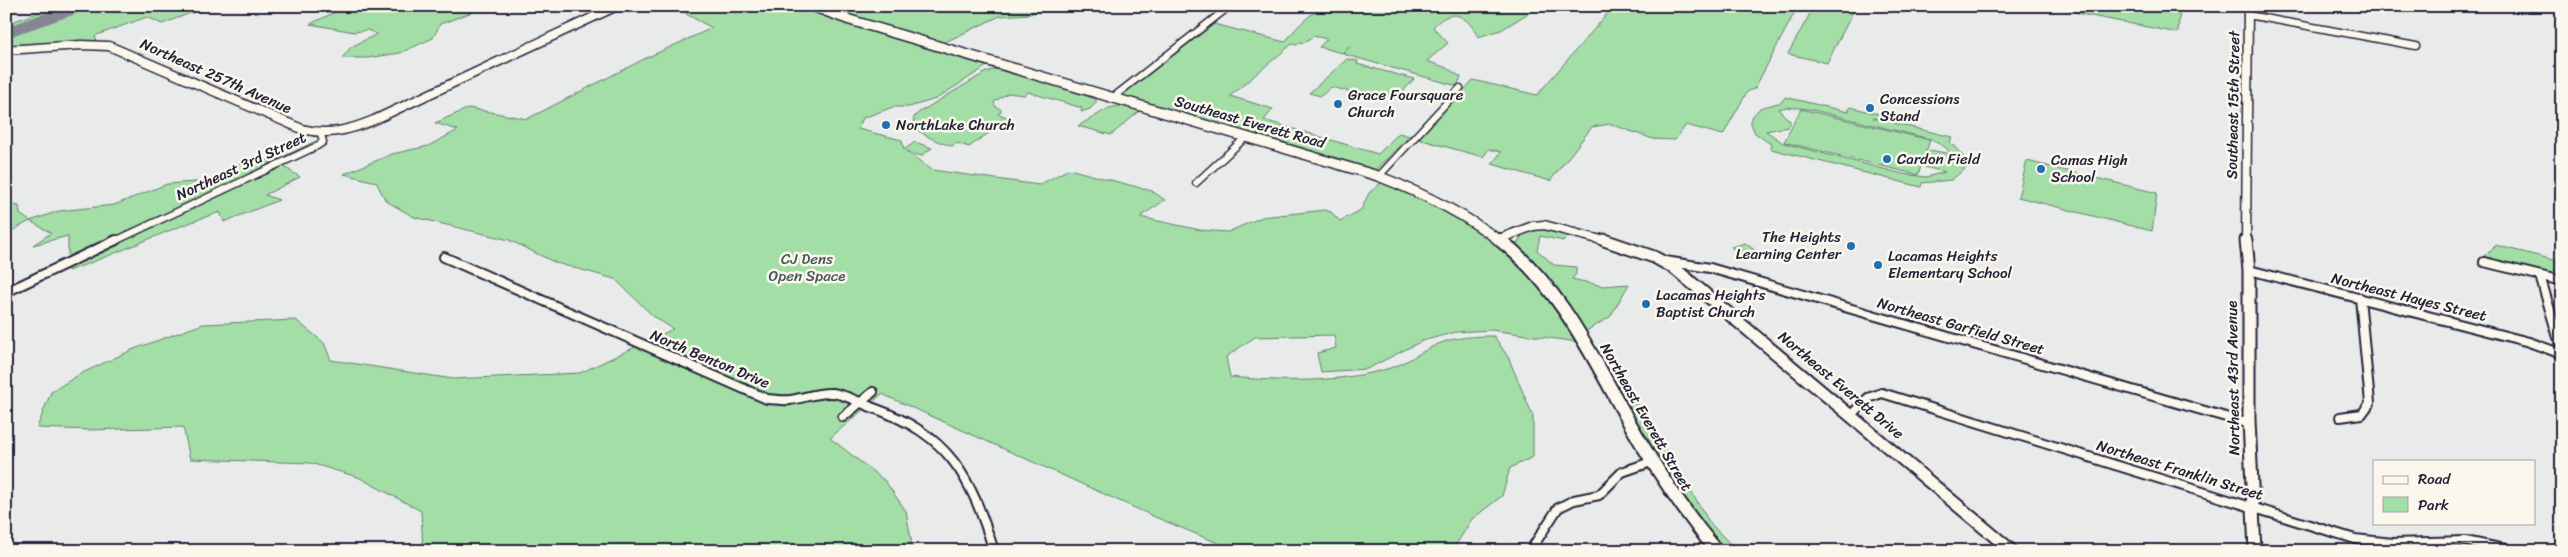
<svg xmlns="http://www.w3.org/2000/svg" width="2568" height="557" viewBox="0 0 2568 557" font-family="Sriracha,sans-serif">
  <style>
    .green { fill: #a2dea5; stroke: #628070; fill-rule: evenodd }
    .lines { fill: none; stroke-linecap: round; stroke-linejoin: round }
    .taxiway { fill: #868692; fill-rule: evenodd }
    .minor-far1-casing { stroke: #22223b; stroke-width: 9 }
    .minor-casing { stroke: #22223b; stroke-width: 12 }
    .tertiary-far1-casing { stroke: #22223b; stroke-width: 11 }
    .tertiary-casing { stroke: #22223b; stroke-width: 15 }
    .secondary-far1-casing { stroke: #22223b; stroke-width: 12 }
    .secondary-casing { stroke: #22223b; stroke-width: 16 }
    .minor-far1 { stroke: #fbf7ec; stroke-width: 6 }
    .minor { stroke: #fbf7ec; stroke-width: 8 }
    .tertiary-far1 { stroke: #fbf7ec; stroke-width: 8 }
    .tertiary { stroke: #fbf7ec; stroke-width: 11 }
    .secondary-far1 { stroke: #fbf7ec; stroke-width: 9 }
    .secondary { stroke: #fbf7ec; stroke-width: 12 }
    .poi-dot { fill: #1f6fb2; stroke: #fbf7ec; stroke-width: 2 }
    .labels { text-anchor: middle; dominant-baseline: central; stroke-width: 5; stroke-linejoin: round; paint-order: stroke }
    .street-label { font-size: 15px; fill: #22223b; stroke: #fbf7ec }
    .poi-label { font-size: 15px; fill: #22223b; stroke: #fbf7ec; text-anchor: start }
    .park-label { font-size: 15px; fill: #485a5b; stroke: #fbf7ec }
  </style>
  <rect width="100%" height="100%" fill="#e9eaea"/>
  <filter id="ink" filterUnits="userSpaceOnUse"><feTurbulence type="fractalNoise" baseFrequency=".02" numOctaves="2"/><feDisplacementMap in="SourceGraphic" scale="10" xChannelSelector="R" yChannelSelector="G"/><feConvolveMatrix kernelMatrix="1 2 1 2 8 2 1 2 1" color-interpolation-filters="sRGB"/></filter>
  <g filter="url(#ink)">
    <!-- green -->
    <g class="green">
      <path d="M57,6H74L6,30V24Z"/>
      <path d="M88,6H209L162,24L147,17L97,35L95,37L97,39L90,43L6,48V35Z"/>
      <path d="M348,6H489L440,24L433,38L400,53L367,58H342L351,47L377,34L367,30L354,32L310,24Z"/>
      <path d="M688,6C702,6 755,10 764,6H808L990,64L936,99L909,107H893L863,118L858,129L902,140L904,150L915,142L932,148L921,156L906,151L932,170L1039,185L1069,169L1152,191L1165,200L1140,217L1200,230L1228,232L1262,217L1325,210L1331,212L1340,221L1361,210L1369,193L1383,181C1438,204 1495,234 1535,280C1552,299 1564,321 1578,342L1491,330L1456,332L1422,341L1367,369L1321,372L1317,353L1336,348L1334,335L1255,337L1226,357L1230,377C1282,382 1340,383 1390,368C1407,363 1422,351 1438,344C1456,337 1475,336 1494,336L1508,357L1533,416V457L1510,468L1502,496L1472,519L1452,551H1237L1155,517L882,394L830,438L885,481L906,511L913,551H423L421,511L358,477L310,463L190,459L183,427L91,430L37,428L51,392L80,374L134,349L203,324L296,320L324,343L331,360L453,379L580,373L673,329L653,316L615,279L556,263L509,240L414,217L386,201L376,182L344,174L392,154L428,146L458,130L435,123L469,108L527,119L646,58L712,28L686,14Z"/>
      <path d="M835,6H1050L1030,14L1000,16L941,44L828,9Z"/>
      <path d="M1329,6H1540L1501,30L1478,37C1467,15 1452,6 1433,27L1448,43L1427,61L1447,68L1461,77L1457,86L1343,54L1351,45L1342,53L1319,47L1327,39L1313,36L1304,43L1301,42L1297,45L1292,44L1230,96L1273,109L1264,120L1378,154L1399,133L1410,136L1375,170L1121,96L1214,24L1285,42C1296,28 1311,10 1329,6Z"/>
      <path d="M1614,6H1798L1755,88L1747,92L1723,135L1686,125L1675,140L1653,139L1610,124L1592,127L1550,181L1492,164L1501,152L1489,149L1483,157L1418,139L1473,80L1537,95Z"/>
      <path d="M1814,6H1856L1827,63L1788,54Z"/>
      <path d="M2058,6H2180L2178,33L2081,14Z"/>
      <path d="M1347,59L1358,61L1357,64L1414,79L1397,98L1362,91L1359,94L1331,87L1321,96L1309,93Z"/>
      <path d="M999,68L1096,99V103L1090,109L1081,112L1082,108L1028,92L1024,95L1008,93L994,102L995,106L1002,110L998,114L1010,118L969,147L957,143L952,146C937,142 925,136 913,127L914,117L918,113L986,72Z"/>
      <path d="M1785,97L1848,112L1850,107L1887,116L1885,120L1873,118L1952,137L1950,142L1964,157L1965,169L1951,180L1922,183L1921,187L1771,149L1772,145L1755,133L1751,124V118L1760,108L1782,102ZM1787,107L1809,109L1930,139L1945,147L1951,154L1930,150L1924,167L1945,172L1926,177L1903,174L1783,143L1766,131L1788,127L1791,122L1778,109Z"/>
      <path d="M1124,105L1141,110L1111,135L1078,126L1109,108Z"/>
      <path d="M1801,109L1930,140L1918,175L1784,142Z"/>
      <path d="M316,141L319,142L316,144L68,261V236L33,245L51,233L30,221L6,234V204L19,206L20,214L30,221L59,211L114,205L167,184L222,180L237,172L232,168L242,162L276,160Z"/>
      <path d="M2027,161L2157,193L2152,231L2018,197Z"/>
      <path d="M281,165L300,177L265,195L279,200L224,222L220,212C168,229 120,253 68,271V265Z"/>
      <path d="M1537,227L1568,232L1564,241L1540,236L1537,250L1554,265L1576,267V274L1572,279L1603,286L1629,284L1610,317L1583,333L1515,248L1523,234Z"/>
      <path d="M1745,243L1760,254L1743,257L1731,247Z"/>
      <path d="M2495,245L2562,262V277L2482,258Z"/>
      <path d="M1628,388L1710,523L1737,551H1722L1696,523L1617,391Z"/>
    </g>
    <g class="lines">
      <!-- taxiway -->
      <path class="taxiway" d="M64,6H90L87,10L6,38V27Z"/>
      <!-- minor-far1 casing -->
      <g class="minor-far1-casing">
        <g id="minor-far1">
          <path d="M2248,15L2416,46"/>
          <path d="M1112,98L1230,6"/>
          <path d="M1379,176L1460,88"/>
          <path d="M1196,183L1246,137"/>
          <path d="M113,242L317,146L323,142L321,134"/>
        </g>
      </g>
      <!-- minor casing -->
      <g class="minor-casing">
        <g id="minor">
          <path d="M444,257L767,399C774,399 783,401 790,400C804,398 818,392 832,393C844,394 859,402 871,407C950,435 970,475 994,551"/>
          <path d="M1665,261L1710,268L2250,424"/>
          <path d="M2484,262L2562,281"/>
          <path d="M2249,270L2529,342L2562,354"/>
          <path d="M2540,276L2562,351"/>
          <path d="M6,292L116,240"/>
          <path d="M1851,415L1868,398L1882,393L2355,539L2393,543L2465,541L2515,551"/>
          <path d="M843,417L873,392"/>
          <path d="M2340,417L2362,414L2370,403L2360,298"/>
          <path d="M1530,551L1558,508L1574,500L1599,495L1622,472L1651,462"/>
        </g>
      </g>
      <!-- tertiary-far1 casing -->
      <g class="tertiary-far1-casing">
        <g id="tertiary-far1">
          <path d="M6,50L81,45L109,46L302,129C328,136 350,130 374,120L617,6"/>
          <path d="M1499,239L1533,226L1544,225L1609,242"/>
          <path d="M2246,242L2248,6"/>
        </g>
      </g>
      <!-- tertiary casing -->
      <g class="tertiary-casing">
        <g id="tertiary">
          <path d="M1604,240L1654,257L1674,268L2012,551"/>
          <path d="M2246,240L2249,270V420L2255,551"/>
        </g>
      </g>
      <!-- secondary-far1 casing -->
      <g class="secondary-far1-casing">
        <path id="secondary-far1" d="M812,6L850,20L1378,176C1422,193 1464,213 1501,242"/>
      </g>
      <!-- secondary casing -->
      <g class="secondary-casing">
        <path id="secondary" d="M1500,240C1560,286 1593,358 1629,422C1655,468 1683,511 1717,551"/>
      </g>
      <!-- minor-far1 -->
      <use href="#minor-far1" class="minor-far1"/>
      <!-- minor -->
      <use href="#minor" class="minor"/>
      <!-- tertiary-far1 -->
      <use href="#tertiary-far1" class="tertiary-far1"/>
      <!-- tertiary -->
      <use href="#tertiary" class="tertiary"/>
      <!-- secondary-far1 -->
      <use href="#secondary-far1" class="secondary-far1"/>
      <!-- secondary -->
      <use href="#secondary" class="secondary"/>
    </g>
  </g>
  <!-- markers -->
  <g class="poi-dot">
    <circle cx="1338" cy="104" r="5"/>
    <circle cx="1870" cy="108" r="5"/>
    <circle cx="886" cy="125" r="5"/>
    <circle cx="1887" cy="159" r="5"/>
    <circle cx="2041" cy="169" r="5"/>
    <circle cx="1851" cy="246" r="5"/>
    <circle cx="1878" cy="265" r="5"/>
    <circle cx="1646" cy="304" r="5"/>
  </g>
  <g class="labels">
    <!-- street labels -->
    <g class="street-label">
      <text transform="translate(216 76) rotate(24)">Northeast 257th Avenue</text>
      <text transform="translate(2233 105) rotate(-89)">Southeast 15th Street</text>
      <text transform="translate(1250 122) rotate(16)">Southeast Everett Road</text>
      <text transform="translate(241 166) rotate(-25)">Northeast 3rd Street</text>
      <text transform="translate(2409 297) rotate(14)">Northeast Hayes Street</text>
      <text transform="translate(1961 326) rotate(16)">Northeast Garfield Street</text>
      <text transform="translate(710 359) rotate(23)">North Benton Drive</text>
      <text transform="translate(2233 378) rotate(-91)">Northeast 43rd Avenue</text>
      <text transform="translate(1841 385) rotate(40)">Northeast Everett Drive</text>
      <text transform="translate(1646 417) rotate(60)">Northeast Everett Street</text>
      <text transform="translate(2180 470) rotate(17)">Northeast Franklin Street</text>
    </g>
    <!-- poi labels -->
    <g class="poi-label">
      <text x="1348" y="95">Grace Foursquare<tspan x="1348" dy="17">Church</tspan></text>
      <text x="1880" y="99">Concessions<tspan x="1880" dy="17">Stand</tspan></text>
      <text x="896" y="125">NorthLake Church</text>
      <text x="1897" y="159">Cardon Field</text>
      <text x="2051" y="160">Camas High<tspan x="2051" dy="17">School</tspan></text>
      <text x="1841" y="237" text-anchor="end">The Heights<tspan x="1841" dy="17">Learning Center</tspan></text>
      <text x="1888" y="256">Lacamas Heights<tspan x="1888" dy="17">Elementary School</tspan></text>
      <text x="1656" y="295">Lacamas Heights<tspan x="1656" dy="17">Baptist Church</tspan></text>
    </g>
    <!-- park labels -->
    <g class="park-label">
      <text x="807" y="259">CJ Dens<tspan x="807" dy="17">Open Space</tspan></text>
    </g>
  </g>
  <!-- margin -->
  <rect width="2568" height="557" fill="none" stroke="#fbf7ec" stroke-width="25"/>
  <rect x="12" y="12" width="2543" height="532" fill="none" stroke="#22223b" stroke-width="2" filter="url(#ink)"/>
  <!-- legend -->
  <rect x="2373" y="460" width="162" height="65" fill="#fbf7ec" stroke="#a4a2a5"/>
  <rect x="2383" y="476" width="25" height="8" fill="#fbf7ec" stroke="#a4a2a5"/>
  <text x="2418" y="484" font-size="15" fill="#22223b">Road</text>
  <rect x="2383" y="497" width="25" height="15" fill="#a2dea5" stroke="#a4a2a5"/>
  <text x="2418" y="510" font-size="15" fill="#22223b">Park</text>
</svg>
